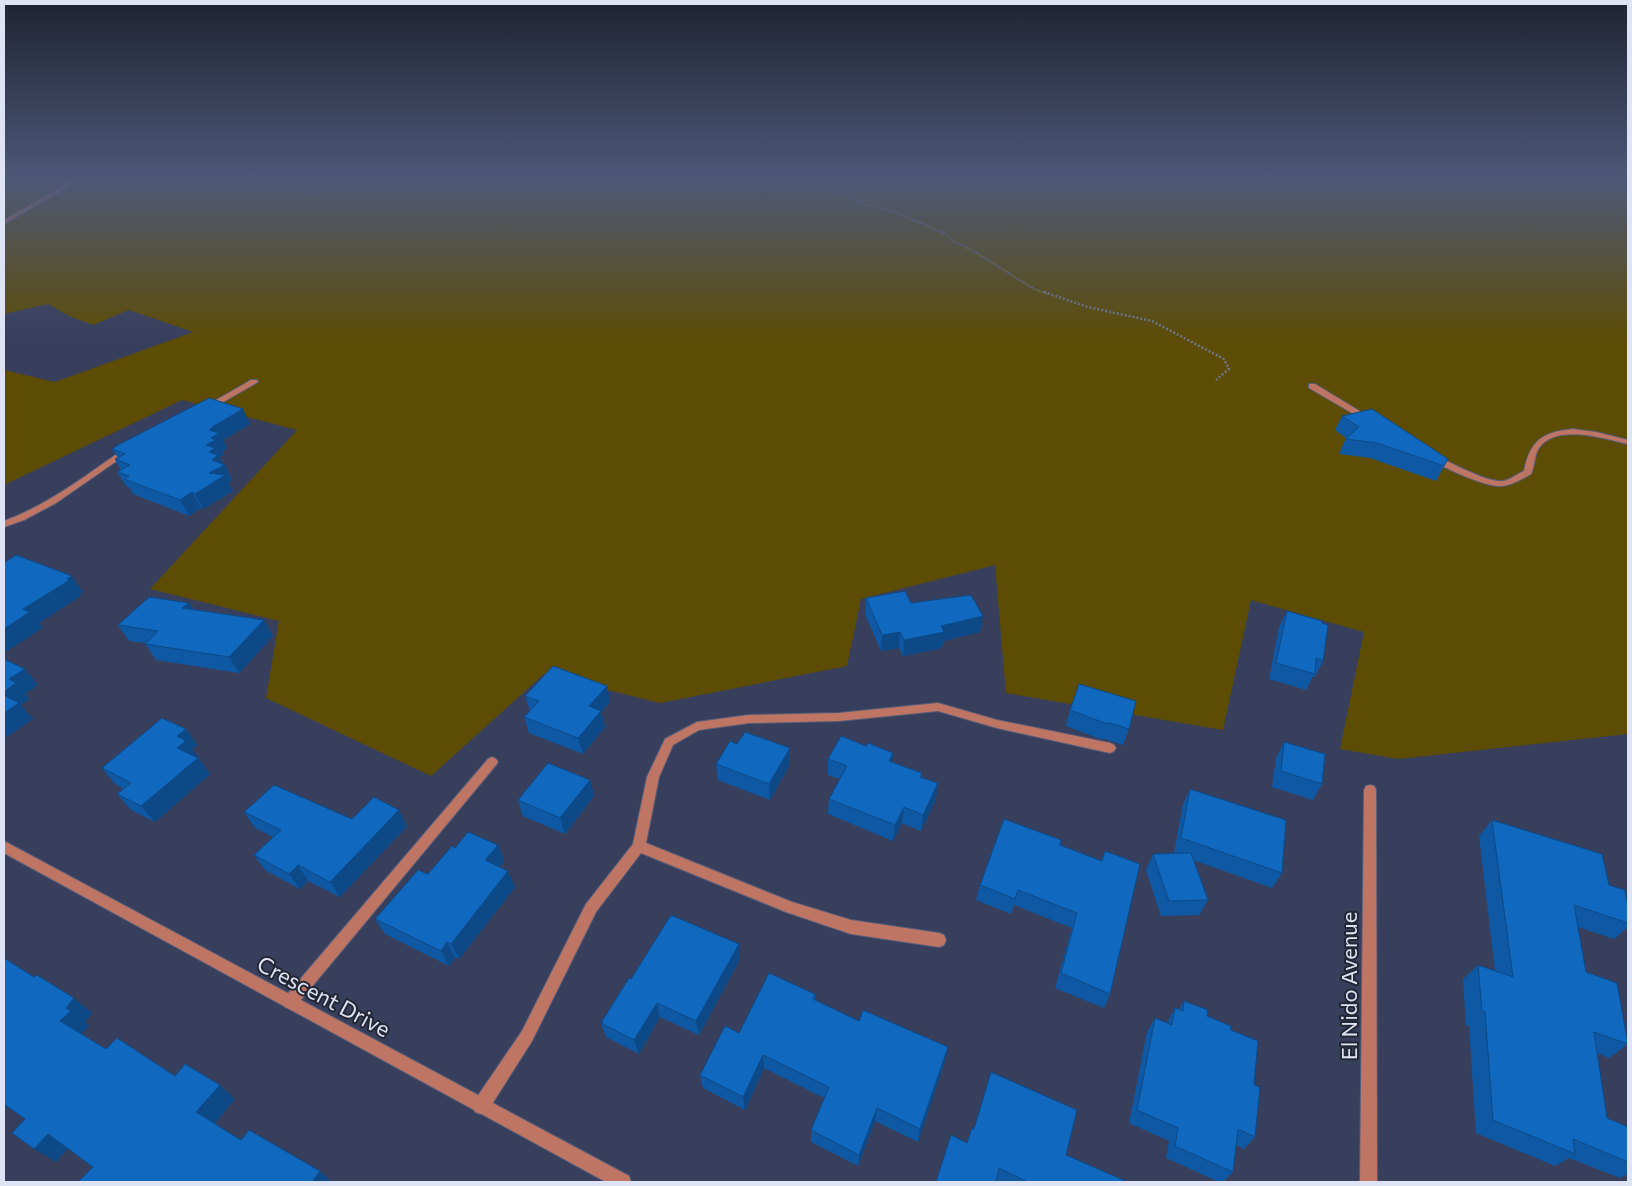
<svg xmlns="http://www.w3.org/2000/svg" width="1632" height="1186" viewBox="0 0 1632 1186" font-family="Commissioner,sans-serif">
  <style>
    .green { fill: #5d4c04 }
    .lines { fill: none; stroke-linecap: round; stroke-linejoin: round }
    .lane-casing { stroke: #565d79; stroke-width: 2 }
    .street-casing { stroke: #565d79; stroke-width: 2 }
    .path-far1 { stroke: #707691; stroke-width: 2; stroke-dasharray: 1 1; stroke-linecap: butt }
    .path { stroke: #707691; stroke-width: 2.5; stroke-dasharray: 2 2; stroke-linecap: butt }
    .lane { fill: #bf7563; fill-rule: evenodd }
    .street { fill: #bf7563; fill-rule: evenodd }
    .wall { fill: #0f59a4 }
    .shaded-wall { fill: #0c4986 }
    .building { fill: #1168bf; stroke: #0c4986 }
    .labels { text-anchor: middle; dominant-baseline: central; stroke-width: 4; stroke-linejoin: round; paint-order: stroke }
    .near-street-label { font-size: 22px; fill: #dee3f6; stroke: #232734 }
  </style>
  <rect width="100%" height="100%" fill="#383f5d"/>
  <!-- green -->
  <path class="green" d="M4,177H1628V734L1398,759L1340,749L1364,632L1251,600L1223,730L1006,693L995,565L861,599L847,666L660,703L544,674L431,776L266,698L279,621L150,589L297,430L182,400L4,485V370L55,382L193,332L129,310L93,325L69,316L48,304L4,314Z"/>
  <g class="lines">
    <!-- lane casing -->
    <g class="lane-casing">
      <g id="lane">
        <path d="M71,177H76L65,189L4,224V220L61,187Z"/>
        <path d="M251,380H257L258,382L211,409H205L204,407Z"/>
        <path d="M1309,384H1315L1371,418L1367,420H1364L1309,388Z"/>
        <path d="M1573,429L1596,432L1628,440V444C1605,439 1557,423 1539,448C1534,456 1535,466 1531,474C1522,479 1513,485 1502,486C1488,488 1440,467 1430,458L1434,455L1437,456C1451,463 1488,483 1503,481C1510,480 1517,474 1524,471C1530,440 1543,432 1573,429Z"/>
        <path d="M124,449H127L131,451L56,503L24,520L4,527V521C48,505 85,476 124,449Z"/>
        <path d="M938,703L997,720L1110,743L1114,745L1116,748L1114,751L1110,753L997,728L938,711L839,721L749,723L699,730L673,745L659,777L646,843L792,902L851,920L939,933L944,935L946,940L944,945L939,947L851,934L786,912L641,853L596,912L532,1041L487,1112L481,1114L475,1112L473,1106L475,1100L522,1031L586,904L633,844L647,777L665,739L697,722L749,715L839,713Z"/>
        <path d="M492,757L496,759L498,762L496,765L295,1007L290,1009L285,1007L283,1002L285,997L488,759Z"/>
      </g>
    </g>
    <!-- street casing -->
    <g class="street-casing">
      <g id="street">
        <path d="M1370,785L1374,786L1376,790L1377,1182H1360L1364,790L1366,786Z"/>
        <path d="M4,841L629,1176L631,1182H606L4,853Z"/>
      </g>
    </g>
    <!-- path-far1 -->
    <g class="path-far1">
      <path d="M820,177L822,181L832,184L865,205L887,209L944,233L953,241L972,250L1034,289L1048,294"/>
      <path d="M312,192L334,177"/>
    </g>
    <!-- path -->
    <path class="path" d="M1044,292L1088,307L1152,321L1224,359L1229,369L1216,380"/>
    <!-- lane -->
    <use href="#lane" class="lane"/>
    <!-- street -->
    <use href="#street" class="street"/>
  </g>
  <!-- wall -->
  <g class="wall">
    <path d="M1342,416L1448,459L1436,481L1370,458L1339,454L1346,438L1335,430Z"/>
    <path d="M250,424L223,440L227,448L222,451L224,455L219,457L223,464L225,465L232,480L228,482L233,491L203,509L201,508L189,516L133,494L130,488L127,487L117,472L121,470L115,459L118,458L112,449Z"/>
    <path d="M866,598L911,603L980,632L943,641L942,648L903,656L899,648L881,651L865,614Z"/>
    <path d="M189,603L193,609L264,620L273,636L239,673L156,660L145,644V643L129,641L118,625Z"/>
    <path d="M1287,611L1323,661L1315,677L1313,676L1306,690L1269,679L1279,627Z"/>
    <path d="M607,686L610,702L601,712L605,727L583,754L529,733L524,717L530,711L525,696Z"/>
    <path d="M1070,710L1129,729L1123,745L1105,739H1100L1066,726Z"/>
    <path d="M186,729L197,745L192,749L210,774L155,822L131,810L117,794L124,789L115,784L102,768Z"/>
    <path d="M1284,742L1322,784L1313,800L1272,787L1276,758Z"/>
    <path d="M790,748V764L770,800L718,780L716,764Z"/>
    <path d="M828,759L893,763L922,773L921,777L936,799L921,831L902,823L893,841L828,814L829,799L840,779L828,775Z"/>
    <path d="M590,780L594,796L565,834L523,816L518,800Z"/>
    <path d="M1190,789L1282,873L1272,888L1193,860L1208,900L1199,915L1161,916L1146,870L1153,854L1174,853L1183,804Z"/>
    <path d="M244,812L352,819L407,826L340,897L308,881L300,889L265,870L254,855L273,837L255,828Z"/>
    <path d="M1492,820L1609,885L1628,907V927L1614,939L1578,927L1586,972L1628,1044L1609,1058L1597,1053L1607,1118L1628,1127V1174L1620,1178L1569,1158L1555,1166L1476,1133L1469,1026L1466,1025L1463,979L1478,965L1495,971L1479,836Z"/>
    <path d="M498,845L504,861L499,867L515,887L459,959L455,957L449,966L385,934L375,919L428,874L455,848Z"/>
    <path d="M1060,845L1101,861L1105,851L1110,994L1104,1008L1055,988L1072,928L1014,905L1011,914L976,900L980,885Z"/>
    <path d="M740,959L699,1035L660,1017L639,1054L606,1037L601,1023L631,979Z"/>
    <path d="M815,994V1000L859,1021L948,1047L945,1061L918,1142L875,1121L858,1166L811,1142V1130L824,1098L764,1068L745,1110L703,1088L700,1075L739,1033Z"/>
    <path d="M1184,1001L1207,1016L1231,1030L1254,1085L1255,1137L1244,1149L1236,1145L1233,1172L1223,1182H1219L1166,1158L1169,1141L1129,1123L1147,1032L1155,1018L1167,1023L1175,1008L1179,1010Z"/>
    <path d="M967,1143L1066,1155L1128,1182H999L996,1181Z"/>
  </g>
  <!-- shaded-wall -->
  <g class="shaded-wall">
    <path d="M243,409L250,424L223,440L227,448L222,451L224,455L219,457L224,465H225L232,480L228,482L233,491L203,509L195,494L209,473L206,445L209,430L212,427Z"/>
    <path d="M192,492L201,508L189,516L180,500Z"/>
    <path d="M72,576L83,592L80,594L81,596L39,623L43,628L4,653V629L23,609Z"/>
    <path d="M189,603L199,619L182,608Z"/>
    <path d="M983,616L980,632L943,641L942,648L903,656L904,640L941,626Z"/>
    <path d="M264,620L273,636L239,673L229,657Z"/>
    <path d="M900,632L899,648L881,651L882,635Z"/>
    <path d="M25,669L38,685L25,694L30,699L21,705L33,719L4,739V692L9,679Z"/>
    <path d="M607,686L610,702L601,712L605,727L583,754L578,738L589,706Z"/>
    <path d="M186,729L197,745L192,749L198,757L189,764L177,748V736Z"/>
    <path d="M790,748V764L770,800L769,784Z"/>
    <path d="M893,753L892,769L889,761Z"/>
    <path d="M198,758L210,774L155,822L141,806Z"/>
    <path d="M590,780L594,796L565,834L560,818Z"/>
    <path d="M938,783L936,799L921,831L923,815Z"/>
    <path d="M904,807L902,823L893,841L895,825Z"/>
    <path d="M399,810L407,826L340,897L330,882Z"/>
    <path d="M498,845L504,861L492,876L485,860Z"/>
    <path d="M298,865L308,881L300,889L289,874Z"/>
    <path d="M508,871L515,887L459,959L451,944Z"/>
    <path d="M447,942L455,957L449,966L441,951Z"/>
    <path d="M739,944L740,959L699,1035L696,1021Z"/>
    <path d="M74,998L92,1013L85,1022L89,1026L79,1036L60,1021L66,1008Z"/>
    <path d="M657,1003L660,1017L639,1054L634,1040Z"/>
    <path d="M948,1047L945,1061L918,1142L920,1129Z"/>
    <path d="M763,1055L764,1068L745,1110L743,1097Z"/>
    <path d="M220,1085L235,1099L213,1126L196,1112Z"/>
    <path d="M4,1102L9,1106L4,1111Z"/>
    <path d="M877,1108L875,1121L858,1166L859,1155Z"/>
    <path d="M48,1134L69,1147L56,1162L34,1149Z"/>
    <path d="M320,1171L332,1182H312Z"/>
  </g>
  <!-- building -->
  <g class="building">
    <path d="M209,398L243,409L212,427H214L209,430L219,433L211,438L216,440L206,445L215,448L209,452L218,455L212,460L225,465L209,473L225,475L195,494L192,492L180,500L124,479L129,476L117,472L130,465L115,459L125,454L112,449L118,445Z"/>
    <path d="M1372,409L1448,459L1444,466L1377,443L1346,439L1359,427L1342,416Z"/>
    <path d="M16,555L72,576L67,579L70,580L23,609L30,612L4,629V563Z"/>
    <path d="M905,591L911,603L971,595L983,616L941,626L944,632L904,640L900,632L882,635L866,598Z"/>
    <path d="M149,597L189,603L182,608L264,620L229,657L145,644L158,631L118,625Z"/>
    <path d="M1287,611L1322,621V623L1328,625L1323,661L1316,658L1315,674L1276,663Z"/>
    <path d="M4,659L25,669L9,679L16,683L4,692Z"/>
    <path d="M553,666L607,686L589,706L601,711L578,738L524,717L539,701L525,696Z"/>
    <path d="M1079,684L1136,701L1129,729L1110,723H1105L1070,710Z"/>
    <path d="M4,695L19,703L4,713Z"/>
    <path d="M162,718L186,729L177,736L186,741L177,748L198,758L141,806L117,794L131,783L102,768Z"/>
    <path d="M745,732L790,748L769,784L716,764L730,741L737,744Z"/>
    <path d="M841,736L866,746L868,743L893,753L889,761L922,773L920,777L938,783L923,815L904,807L895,825L829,799L847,766L828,759Z"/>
    <path d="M1284,742L1325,754L1322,784L1281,771Z"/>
    <path d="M548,763L590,780L560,818L518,800Z"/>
    <path d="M274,785L352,819L374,797L399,810L330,882L298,865L289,874L254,855L281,830L244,812Z"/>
    <path d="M1190,789L1286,820L1282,873L1181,838Z"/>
    <path d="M1004,819L1061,840L1060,845L1102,861L1105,851L1140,864L1110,994L1061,973L1077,913L1018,890L1015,899L980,885Z"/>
    <path d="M1492,820L1602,854L1609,885L1625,890L1628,907V923L1574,905L1586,972L1617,983L1628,1044L1594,1032L1607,1118L1628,1127V1162L1573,1139L1575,1154L1493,1120L1485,1012L1482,1011L1478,965L1513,977Z"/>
    <path d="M468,832L498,845L485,860L508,871L451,944L447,942L441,951L375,919L418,870L428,874L452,846L455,848Z"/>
    <path d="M1191,853L1208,900L1169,901L1153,854Z"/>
    <path d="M671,915L739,944L696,1021L657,1003L634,1040L601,1023L629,978L631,979Z"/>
    <path d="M4,958L34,977L37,975L74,998L66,1008L71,1011L60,1021L106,1049L117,1038L175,1076L185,1064L220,1085L196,1112L241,1140L249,1130L320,1171L312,1182H78L93,1167L48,1134L34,1149L12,1133L25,1119L4,1104Z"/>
    <path d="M769,973L815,994L813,999L859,1021L863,1010L948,1047L920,1129L877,1108L859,1155L811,1130L829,1087L763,1055L743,1097L700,1075L725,1026L739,1033Z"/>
    <path d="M1184,1001L1208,1010L1207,1016L1231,1026V1030L1258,1041L1254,1085L1260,1087L1255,1137L1238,1129L1233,1172L1175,1146L1178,1128L1137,1110L1155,1018L1172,1025L1175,1008L1183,1011Z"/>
    <path d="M991,1072L1077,1110L1066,1155L1128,1182H1028L999,1168L996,1182H936L951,1135L967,1143L972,1128L974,1129Z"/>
  </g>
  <!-- sky -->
  <linearGradient id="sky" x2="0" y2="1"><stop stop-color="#1f2333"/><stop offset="0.52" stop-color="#4d5878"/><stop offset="1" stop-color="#4d5878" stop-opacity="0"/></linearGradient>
  <rect width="1632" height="343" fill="url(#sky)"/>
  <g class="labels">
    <!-- near-street labels -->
    <g class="near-street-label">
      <text transform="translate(1348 986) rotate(-90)">El Nido Avenue</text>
      <text transform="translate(324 996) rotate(28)">Crescent Drive</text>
    </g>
  </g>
  <!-- border -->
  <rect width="1632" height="1186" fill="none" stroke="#dee3f6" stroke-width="10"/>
</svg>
